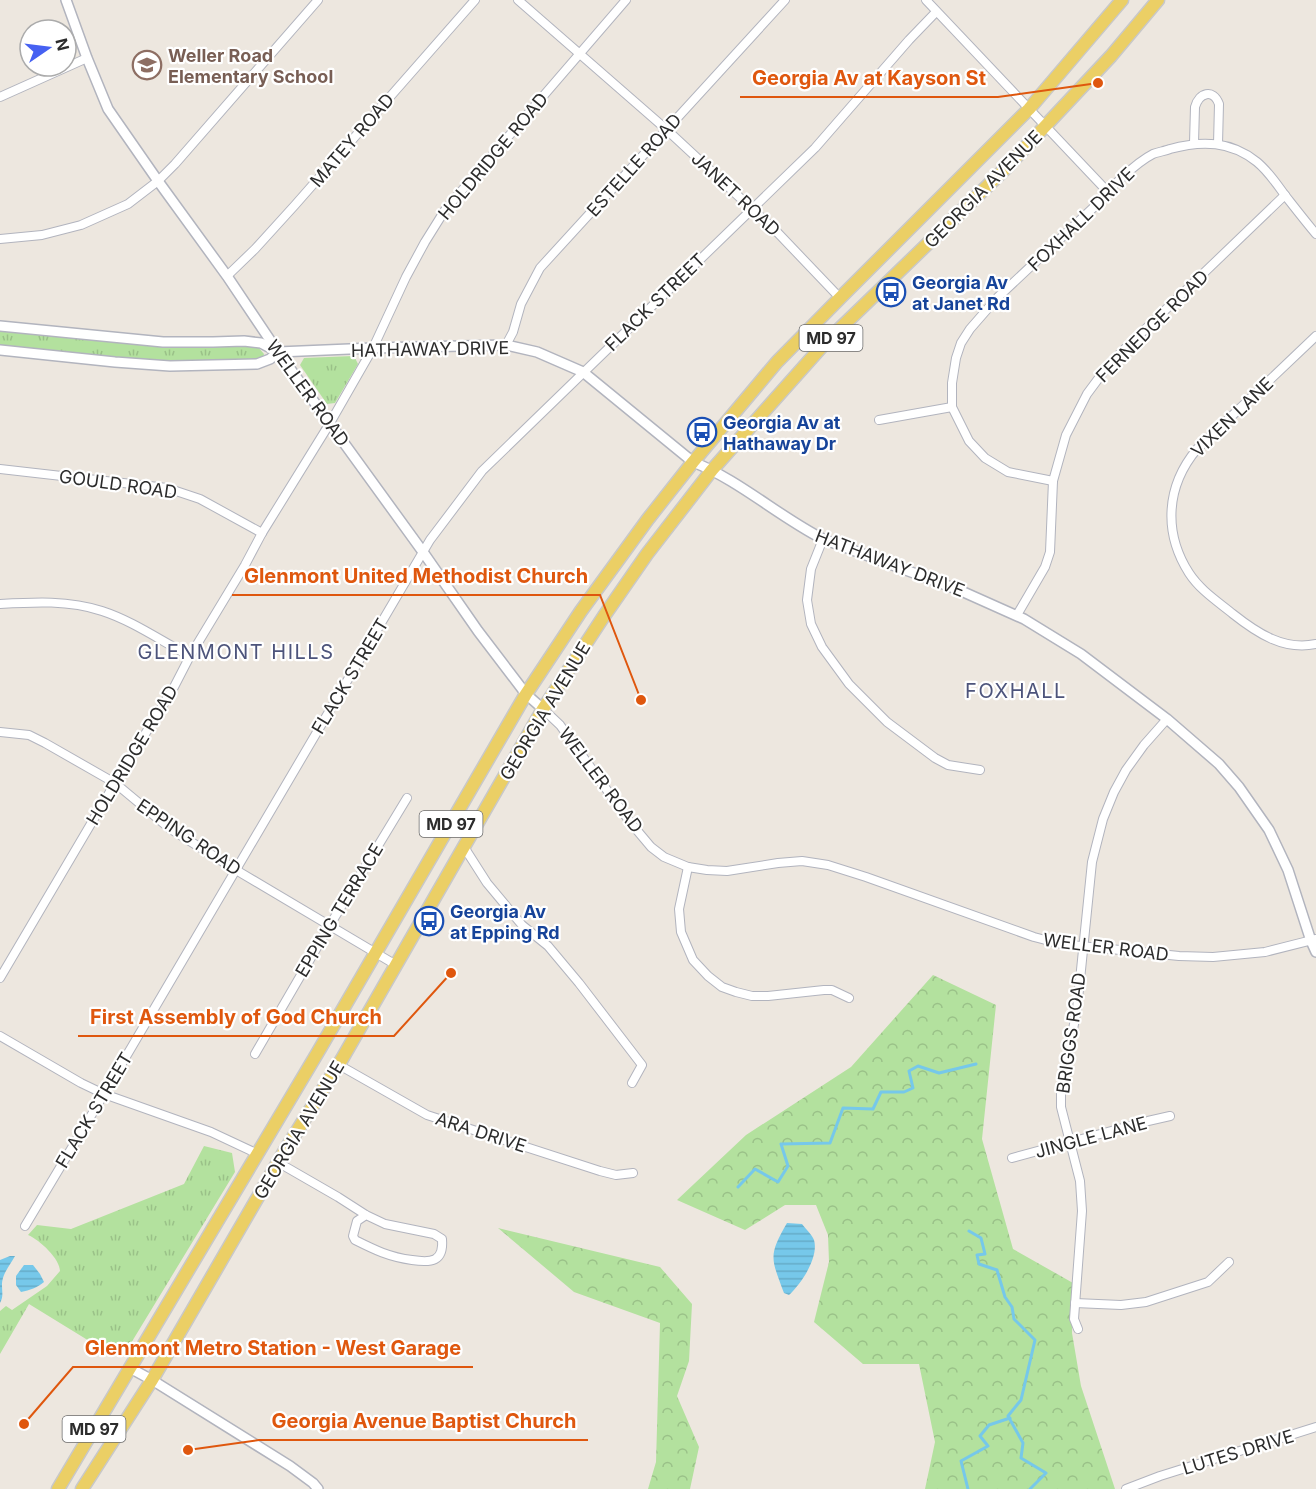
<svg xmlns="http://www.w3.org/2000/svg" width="1316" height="1489" viewBox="0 0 1316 1489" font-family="Inter,sans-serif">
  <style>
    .grass { fill: url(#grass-tufts) }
    .forest { fill: url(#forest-crowns) }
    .water { fill: url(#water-rules) }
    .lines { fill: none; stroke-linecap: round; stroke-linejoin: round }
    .stream { stroke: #76c8ea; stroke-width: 3 }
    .minor-casing { stroke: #b2b4be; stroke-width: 10 }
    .tertiary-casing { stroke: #b2b4be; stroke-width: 12 }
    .primary-casing { stroke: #c8c8c8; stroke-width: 15 }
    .minor { stroke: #fff; stroke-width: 8 }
    .tertiary { stroke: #fff; stroke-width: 9 }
    .primary { stroke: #ebcf65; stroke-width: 12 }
    .labels { text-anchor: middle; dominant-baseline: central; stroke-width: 4.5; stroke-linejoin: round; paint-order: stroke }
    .shield { fill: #fff; stroke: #6b6b6b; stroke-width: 1.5 }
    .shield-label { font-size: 16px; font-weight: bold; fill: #2c2c2c }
    .education-label { font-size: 18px; font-weight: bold; fill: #785e54; stroke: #fff; text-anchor: start }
    .street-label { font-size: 18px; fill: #2c2c2c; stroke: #fff }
    .transit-label { font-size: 18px; font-weight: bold; fill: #164399; stroke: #fff; text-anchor: start }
    .neighbourhood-label { font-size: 20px; letter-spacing: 1.5px; fill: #4d547b; stroke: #fff }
    .leader { fill: none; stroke: #df570e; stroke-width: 2 }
    .callout-dot { fill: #df570e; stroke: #fff; stroke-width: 2 }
    .callout-label { font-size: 20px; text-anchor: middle; font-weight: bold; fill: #df570e; stroke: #fff; stroke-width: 4.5; stroke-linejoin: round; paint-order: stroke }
  </style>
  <defs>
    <pattern id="grass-tufts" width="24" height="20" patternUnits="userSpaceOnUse" patternTransform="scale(1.5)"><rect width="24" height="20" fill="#b3e19e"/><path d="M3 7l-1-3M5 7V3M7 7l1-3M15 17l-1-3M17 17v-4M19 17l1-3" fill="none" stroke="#9ac188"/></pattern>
    <pattern id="forest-crowns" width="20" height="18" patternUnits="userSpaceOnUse" patternTransform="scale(1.5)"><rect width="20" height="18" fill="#b3e19e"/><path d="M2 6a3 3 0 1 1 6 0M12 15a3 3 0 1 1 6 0" fill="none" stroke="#9ac188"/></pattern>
    <pattern id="water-rules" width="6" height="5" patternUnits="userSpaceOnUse" patternTransform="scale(1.5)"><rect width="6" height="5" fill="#76c8ea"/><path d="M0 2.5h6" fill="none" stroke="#66acc9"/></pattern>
  </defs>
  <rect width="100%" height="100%" fill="#ede7df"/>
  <!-- grass -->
  <g class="grass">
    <path d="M0,331L150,346L258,347L264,354L263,358L254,359L199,361L141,360L0,345Z"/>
    <path d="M353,356L355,358L358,364L335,403L327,404L300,365L304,358Z"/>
    <path d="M204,1146L232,1153L235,1172L125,1353L112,1355L29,1304L0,1354V1311L6,1306L12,1310L47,1286L60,1271C60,1259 40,1240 28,1235L37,1225L71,1229L184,1184Z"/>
  </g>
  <!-- forest -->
  <g class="forest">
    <path d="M933,975L996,1005L982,1139L1013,1249L1073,1283L1072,1333L1081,1386L1115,1489H925L935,1442L919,1364H863L814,1322L829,1262L828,1235L816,1205H785L745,1230L677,1200L746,1135L851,1067Z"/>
    <path d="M498,1228L660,1267L692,1304L689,1361L677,1396L699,1447L690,1489H648L656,1462L660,1323L574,1292Z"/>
  </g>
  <!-- water -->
  <g class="water">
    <path d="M787,1223L802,1224C806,1229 812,1235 814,1240C819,1257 802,1283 789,1295L784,1293C771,1258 768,1256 787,1223Z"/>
    <path d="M10,1256H15C11,1263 5,1271 3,1278C0,1288 5,1294 0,1303V1260Z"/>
    <path d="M24,1265H33L40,1274L44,1282C37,1288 30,1290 21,1292L16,1285V1276Z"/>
  </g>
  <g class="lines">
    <!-- stream -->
    <g class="stream">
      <path d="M738,1187L755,1169L778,1182L788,1166L781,1144L830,1143L843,1108L873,1109L881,1092H904L913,1088L909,1071L918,1066L939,1073L976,1064"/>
      <path d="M969,1231L981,1238L985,1254L977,1255L979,1264L997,1270L1005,1297L1012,1307L1014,1319L1035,1340L1021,1400L1008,1416L1023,1443L1021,1458L1046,1473L1030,1489"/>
      <path d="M968,1489L961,1461L988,1446L980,1436L989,1425L1010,1418"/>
    </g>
    <!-- minor casing -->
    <g class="minor-casing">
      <g id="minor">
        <path d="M518,0L667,130L777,232L840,298"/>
        <path d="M926,0L1107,191"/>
        <path d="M0,97L87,58"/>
        <path d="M1194,143L1195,107C1199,93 1213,88 1219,104L1218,144"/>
        <path d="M0,239L42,235L81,225L128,204L158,181L175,164L318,0"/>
        <path d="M227,276L255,249L295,205L475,0"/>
        <path d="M1316,336L1197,449C1166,486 1163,532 1189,573C1200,590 1217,601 1233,614C1257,633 1284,651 1316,644"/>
        <path d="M506,345L513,332L521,304L540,268L785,0"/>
        <path d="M879,420L952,407"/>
        <path d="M0,469L167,488L200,499L262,533"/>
        <path d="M1053,481L1008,472L985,458L969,441L952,407V383L956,358L961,343L970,329L997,298L1094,207C1107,191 1135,163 1153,154C1158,152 1165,151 1170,149C1202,140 1231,141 1257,162C1268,171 1276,183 1284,194C1295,208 1305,221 1316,234"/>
        <path d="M823,539L811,569L807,600L811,624L822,647L849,684L887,722L935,758L948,765L980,770"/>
        <path d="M0,604C34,602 69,600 102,611C133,621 161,641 190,656"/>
        <path d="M1017,615L1045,567L1050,552L1053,481L1066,435L1087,394L1110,363L1285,195"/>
        <path d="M543,709L560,725L630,822L651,847L664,857L688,867L707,870L727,871L778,863L802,861L828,865L866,877L1034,937L1061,944L1179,956L1213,957L1265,952L1316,939"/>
        <path d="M0,732L29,735L45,743L115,783L169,828L236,870L396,965"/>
        <path d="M464,847L487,883L522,925L548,946L579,983L642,1065L632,1083"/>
        <path d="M688,867L679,909L681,932L693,960L708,976L722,987L736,992L752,996H768L824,990H832L849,998"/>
        <path d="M0,978L115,783L174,687L190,656L245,565L262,533L330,423L373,348L406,277L425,242L445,210L626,0"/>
        <path d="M0,1036L81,1083L104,1094L211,1132L258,1154"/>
        <path d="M255,1054L330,925L407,798"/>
        <path d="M339,1065L427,1115L600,1171L616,1175L633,1173"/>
        <path d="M1012,1158L1148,1121L1170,1116"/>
        <path d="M279,1163L338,1197L366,1215L385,1224L434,1234L442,1239C444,1262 431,1263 412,1260C389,1257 375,1250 355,1240L353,1236L357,1221L366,1215"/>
        <path d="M25,1226L104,1094L430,540L482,471L815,148L909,40L936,12"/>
        <path d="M1075,1303L1121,1305L1146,1302L1208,1282L1229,1262"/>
        <path d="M1078,1329L1074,1319L1082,1211L1080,1181L1061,1107V1090L1077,1009L1092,862L1103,819L1114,792L1126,770L1144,745L1167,719"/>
        <path d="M1126,1489L1160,1476L1316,1427"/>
      </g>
    </g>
    <!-- tertiary casing -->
    <g class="tertiary-casing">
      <g id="tertiary">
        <path d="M66,0L87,58L108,109L158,181L227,276L278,352L423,552L478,631L526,694L543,709"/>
        <path d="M0,326L163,342H213L244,341L261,343L278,352L373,348L506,345L537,352L583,372L693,462C739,480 778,516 823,539L959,590L1024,619L1081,654L1167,719L1219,764L1239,787L1269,830L1288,870L1311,941L1316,952"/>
        <path d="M0,350L115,362L170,366L257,364L270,359L278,352"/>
        <path d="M130,1368L152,1380L290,1466L313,1483L318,1489"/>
      </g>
    </g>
    <!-- primary casing -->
    <g class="primary-casing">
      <g id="primary">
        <path d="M58,1489L318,1052L526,694L581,611L648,519L693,462L777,362L840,298L1029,109L1122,0"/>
        <path d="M82,1489L152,1380L284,1152L342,1059L543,709L604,616L647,554L712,470L825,343L1006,168L1111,56L1158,0"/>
      </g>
    </g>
    <!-- minor -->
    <use href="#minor" class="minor"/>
    <!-- tertiary -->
    <use href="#tertiary" class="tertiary"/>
    <!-- primary -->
    <use href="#primary" class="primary"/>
  </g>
  <!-- icons -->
  <defs>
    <g id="school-ring" transform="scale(1.5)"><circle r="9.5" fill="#fff" stroke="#8d6e63" stroke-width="1.5"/><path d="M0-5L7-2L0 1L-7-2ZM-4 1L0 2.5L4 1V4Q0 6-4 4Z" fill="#8d6e63"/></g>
    <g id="bus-ring" transform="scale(1.5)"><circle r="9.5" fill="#fff" stroke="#1a4fb4" stroke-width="1.5"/><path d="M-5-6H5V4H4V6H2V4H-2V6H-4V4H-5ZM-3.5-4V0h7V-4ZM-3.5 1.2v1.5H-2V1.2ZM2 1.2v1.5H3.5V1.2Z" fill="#1a4fb4"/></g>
  </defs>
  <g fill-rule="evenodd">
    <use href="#school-ring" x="147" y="65"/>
    <use href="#bus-ring" x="891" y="292"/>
    <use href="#bus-ring" x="702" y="432"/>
    <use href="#bus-ring" x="429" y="921"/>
  </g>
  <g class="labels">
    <!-- shield labels -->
    <g class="shield">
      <rect x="799.5" y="325" width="63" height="26" rx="4.5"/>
      <rect x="419.5" y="811" width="63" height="26" rx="4.5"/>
      <rect x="62.5" y="1416" width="63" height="26" rx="4.5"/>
    </g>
    <g class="shield-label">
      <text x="831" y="338">MD 97</text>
      <text x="451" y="824">MD 97</text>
      <text x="94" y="1429">MD 97</text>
    </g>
    <!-- education labels -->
    <g class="education-label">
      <text x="168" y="55">Weller Road<tspan x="168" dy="21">Elementary School</tspan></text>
    </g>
    <!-- street labels -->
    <g class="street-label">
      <text transform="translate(352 140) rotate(-49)">MATEY ROAD</text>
      <text transform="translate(493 156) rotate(-50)">HOLDRIDGE ROAD</text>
      <text transform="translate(634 165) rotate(-48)">ESTELLE ROAD</text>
      <text transform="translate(983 189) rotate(-45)">GEORGIA AVENUE</text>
      <text transform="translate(736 194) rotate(43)">JANET ROAD</text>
      <text transform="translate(1081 219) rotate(-44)">FOXHALL DRIVE</text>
      <text transform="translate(655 302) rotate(-44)">FLACK STREET</text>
      <text transform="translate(1152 326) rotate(-45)">FERNEDGE ROAD</text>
      <text transform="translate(430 349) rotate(-1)">HATHAWAY DRIVE</text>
      <text transform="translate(308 393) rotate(54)">WELLER ROAD</text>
      <text transform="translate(1232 417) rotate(-44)">VIXEN LANE</text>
      <text transform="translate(118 484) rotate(8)">GOULD ROAD</text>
      <text transform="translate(890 563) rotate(21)">HATHAWAY DRIVE</text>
      <text transform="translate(350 676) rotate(-59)">FLACK STREET</text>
      <text transform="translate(545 711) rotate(-59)">GEORGIA AVENUE</text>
      <text transform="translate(132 755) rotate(-59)">HOLDRIDGE ROAD</text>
      <text transform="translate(601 780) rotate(53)">WELLER ROAD</text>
      <text transform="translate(189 837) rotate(34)">EPPING ROAD</text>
      <text transform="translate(339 910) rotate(-59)">EPPING TERRACE</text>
      <text transform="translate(1106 947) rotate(7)">WELLER ROAD</text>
      <text transform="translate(1071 1033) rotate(-82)">BRIGGS ROAD</text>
      <text transform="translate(94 1110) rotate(-59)">FLACK STREET</text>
      <text transform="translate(299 1130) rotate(-59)">GEORGIA AVENUE</text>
      <text transform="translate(481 1132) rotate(18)">ARA DRIVE</text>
      <text transform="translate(1091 1137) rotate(-15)">JINGLE LANE</text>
      <text transform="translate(1238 1452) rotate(-17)">LUTES DRIVE</text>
    </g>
    <!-- transit labels -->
    <g class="transit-label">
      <text x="912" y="282">Georgia Av<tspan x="912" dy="21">at Janet Rd</tspan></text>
      <text x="723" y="422">Georgia Av at<tspan x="723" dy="21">Hathaway Dr</tspan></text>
      <text x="450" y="911">Georgia Av<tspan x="450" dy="21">at Epping Rd</tspan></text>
    </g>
    <!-- neighbourhood labels -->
    <g class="neighbourhood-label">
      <text x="236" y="652">GLENMONT HILLS</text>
      <text x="1016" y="691">FOXHALL</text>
    </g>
  </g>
  <!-- callouts -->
  <path class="leader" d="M1098 83L998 97H740M641 700L600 595H232M451 973L394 1036H78M24 1424L73 1367H473M188 1450L259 1440H588"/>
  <g class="callout-dot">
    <circle cx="1098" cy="83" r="6"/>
    <circle cx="641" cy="700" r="6"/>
    <circle cx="451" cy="973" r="6"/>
    <circle cx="24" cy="1424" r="6"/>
    <circle cx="188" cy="1450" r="6"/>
  </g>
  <g class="callout-label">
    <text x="869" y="85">Georgia Av at Kayson St</text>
    <text x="416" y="583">Glenmont United Methodist Church</text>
    <text x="236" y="1024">First Assembly of God Church</text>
    <text x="273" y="1355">Glenmont Metro Station - West Garage</text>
    <text x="424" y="1428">Georgia Avenue Baptist Church</text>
  </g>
  <!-- north arrow -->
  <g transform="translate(48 48) rotate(76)"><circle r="28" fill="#ffffff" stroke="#ababab" stroke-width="1.5"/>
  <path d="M0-4.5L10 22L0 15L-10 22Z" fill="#4661f2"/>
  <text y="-9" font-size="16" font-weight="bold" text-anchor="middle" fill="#2c2c2c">N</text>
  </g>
</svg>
